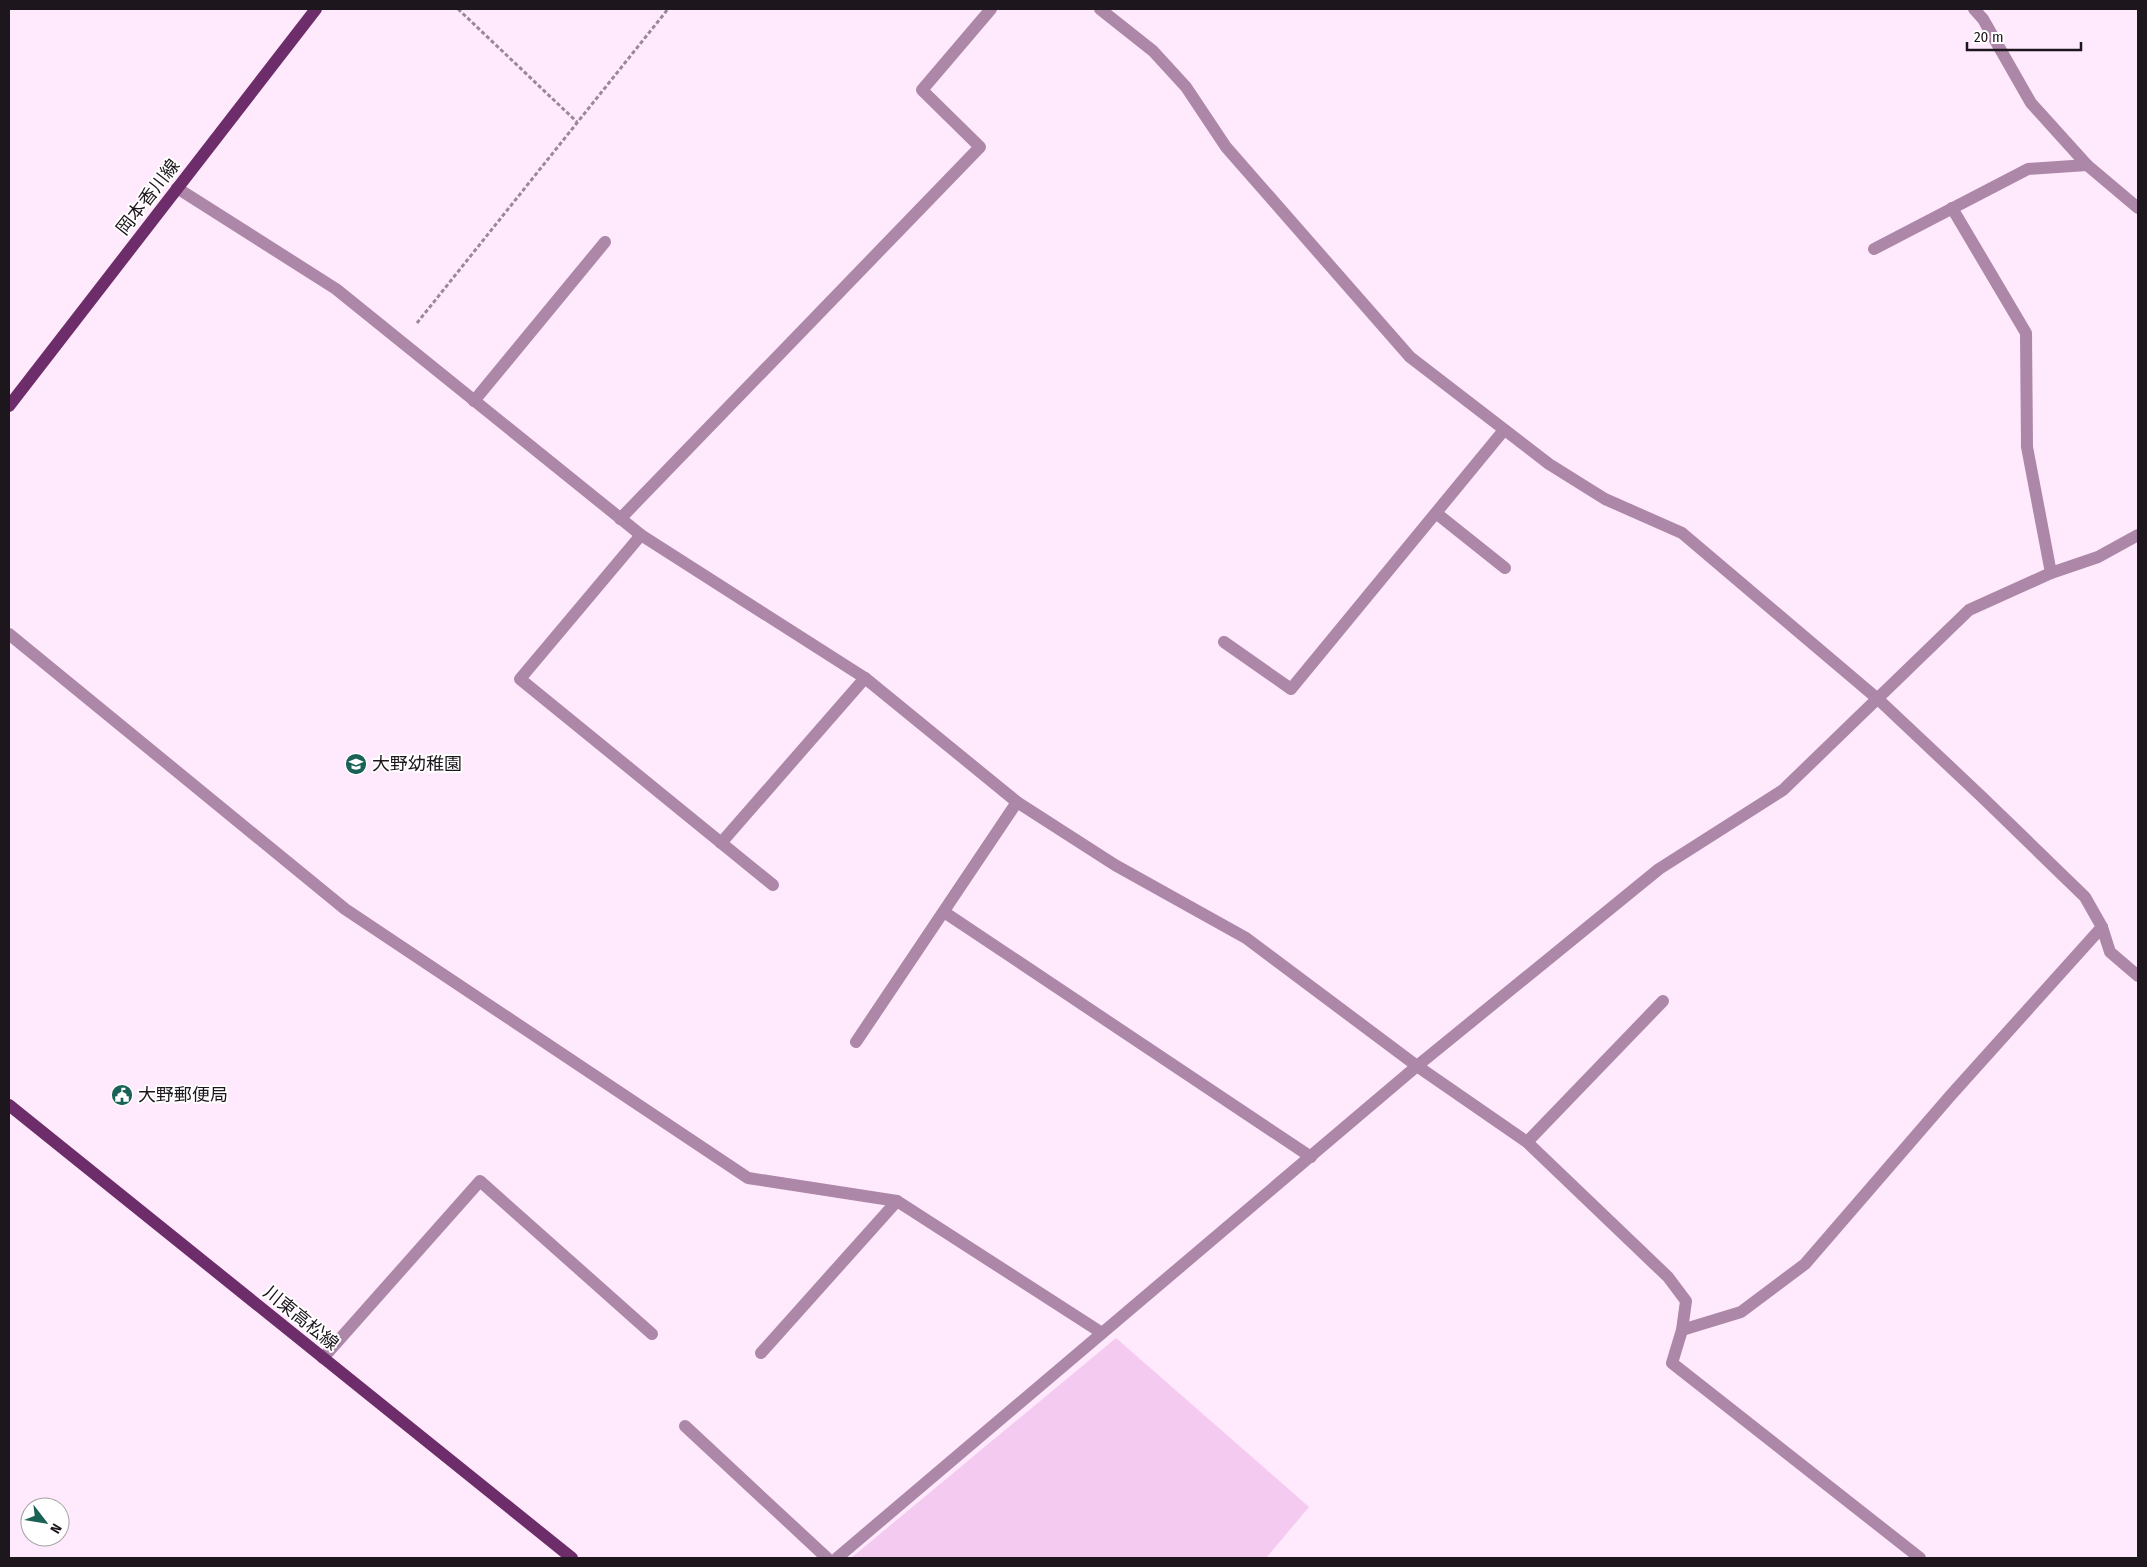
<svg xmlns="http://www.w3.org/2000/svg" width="2147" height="1567" viewBox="0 0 2147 1567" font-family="'Fira Sans Condensed','Noto Sans JP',sans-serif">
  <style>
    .green { fill: #f5caf1 }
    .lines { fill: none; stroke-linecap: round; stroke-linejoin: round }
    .path { stroke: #988996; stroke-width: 3; stroke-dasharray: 4 2.5; stroke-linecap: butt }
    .minor { stroke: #ac87a8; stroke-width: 12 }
    .major { stroke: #6d2d6a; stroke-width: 12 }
    .labels { text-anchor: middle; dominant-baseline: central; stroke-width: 4; stroke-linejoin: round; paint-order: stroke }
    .street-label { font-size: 18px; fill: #1d161c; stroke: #fff }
    .poi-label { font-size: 18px; fill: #1d161c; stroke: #fff; text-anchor: start }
  </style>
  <rect width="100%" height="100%" fill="#ffe9fc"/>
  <!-- green -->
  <path class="green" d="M1116,1338L1309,1507L1266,1558H851Z"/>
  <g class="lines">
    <!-- path -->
    <g class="path">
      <path d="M458,9L577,122"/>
      <path d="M417,323L668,9"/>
    </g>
    <!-- minor -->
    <g class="minor">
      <path d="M1100,9L1153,51L1186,87L1226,147L1410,357L1549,464L1605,499L1682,533L1879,700L1982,797L2085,897L2102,927L2110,952L2138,976"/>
      <path d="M1974,9L1983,19L2031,103L2087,165L2138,208"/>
      <path d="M177,188L336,289L641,535L865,678L1017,802L1115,865L1246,938L1417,1066L1527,1142L1668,1277L1686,1301L1682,1330L1672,1363L1920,1558"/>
      <path d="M1952,208L2026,333L2027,447L2051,573"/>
      <path d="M1874,249L2028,169L2087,165"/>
      <path d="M474,401L605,242"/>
      <path d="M1436,513L1505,568"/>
      <path d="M620,519L980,147L922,90L991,9"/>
      <path d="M641,535L520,679L773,885"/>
      <path d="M9,634L345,909L748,1178L897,1201L1102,1333"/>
      <path d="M1224,642L1291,689L1504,430"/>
      <path d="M721,843L865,678"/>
      <path d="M944,912L1311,1157"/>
      <path d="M856,1042L1017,802"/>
      <path d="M1527,1142L1663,1001"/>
      <path d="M1682,1330L1741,1312L1805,1264L1951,1095L2102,927"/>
      <path d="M761,1353L897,1201"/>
      <path d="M323,1358L480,1181L652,1334"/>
      <path d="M685,1426L827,1558"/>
      <path d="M837,1558L1417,1066L1659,869L1783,790L1969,610L2051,573L2098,557L2138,535"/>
    </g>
    <!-- major -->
    <g class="major">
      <path d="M9,406L316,9"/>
      <path d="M9,1105L572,1558"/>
    </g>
  </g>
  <!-- icons -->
  <defs>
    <g id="school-disc" transform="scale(1.125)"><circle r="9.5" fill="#1a6256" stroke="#fff"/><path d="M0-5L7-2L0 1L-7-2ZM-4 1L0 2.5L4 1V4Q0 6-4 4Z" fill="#fff"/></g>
    <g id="civic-disc" transform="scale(1.125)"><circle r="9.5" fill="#1a6256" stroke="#fff"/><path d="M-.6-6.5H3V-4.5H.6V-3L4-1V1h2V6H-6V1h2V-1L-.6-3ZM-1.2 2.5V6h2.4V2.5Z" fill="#fff"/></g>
  </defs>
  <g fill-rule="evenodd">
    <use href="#school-disc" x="356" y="764"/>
    <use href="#civic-disc" x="122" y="1095"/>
  </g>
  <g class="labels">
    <!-- street labels -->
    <g class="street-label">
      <text transform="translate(148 197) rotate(-52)">岡本香川線</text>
      <text transform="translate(301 1318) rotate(39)">川東高松線</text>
    </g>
    <!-- poi labels -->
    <g class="poi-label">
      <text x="372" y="764">大野幼稚園</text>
      <text x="138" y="1095">大野郵便局</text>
    </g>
  </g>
  <!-- border -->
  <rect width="2147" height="1567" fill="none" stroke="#1d161c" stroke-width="20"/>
  <!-- north arrow -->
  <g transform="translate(45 1522) rotate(121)"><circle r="24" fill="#ffffff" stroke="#a5a2a4"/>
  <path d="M0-4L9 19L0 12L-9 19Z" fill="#1a6256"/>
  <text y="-8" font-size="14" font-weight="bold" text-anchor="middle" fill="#1d161c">N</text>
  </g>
  <!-- scale -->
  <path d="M1967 42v8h114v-8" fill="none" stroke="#1d161c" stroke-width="2.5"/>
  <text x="1974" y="42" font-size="15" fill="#1d161c" stroke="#ffffff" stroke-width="4" paint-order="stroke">20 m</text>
</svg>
